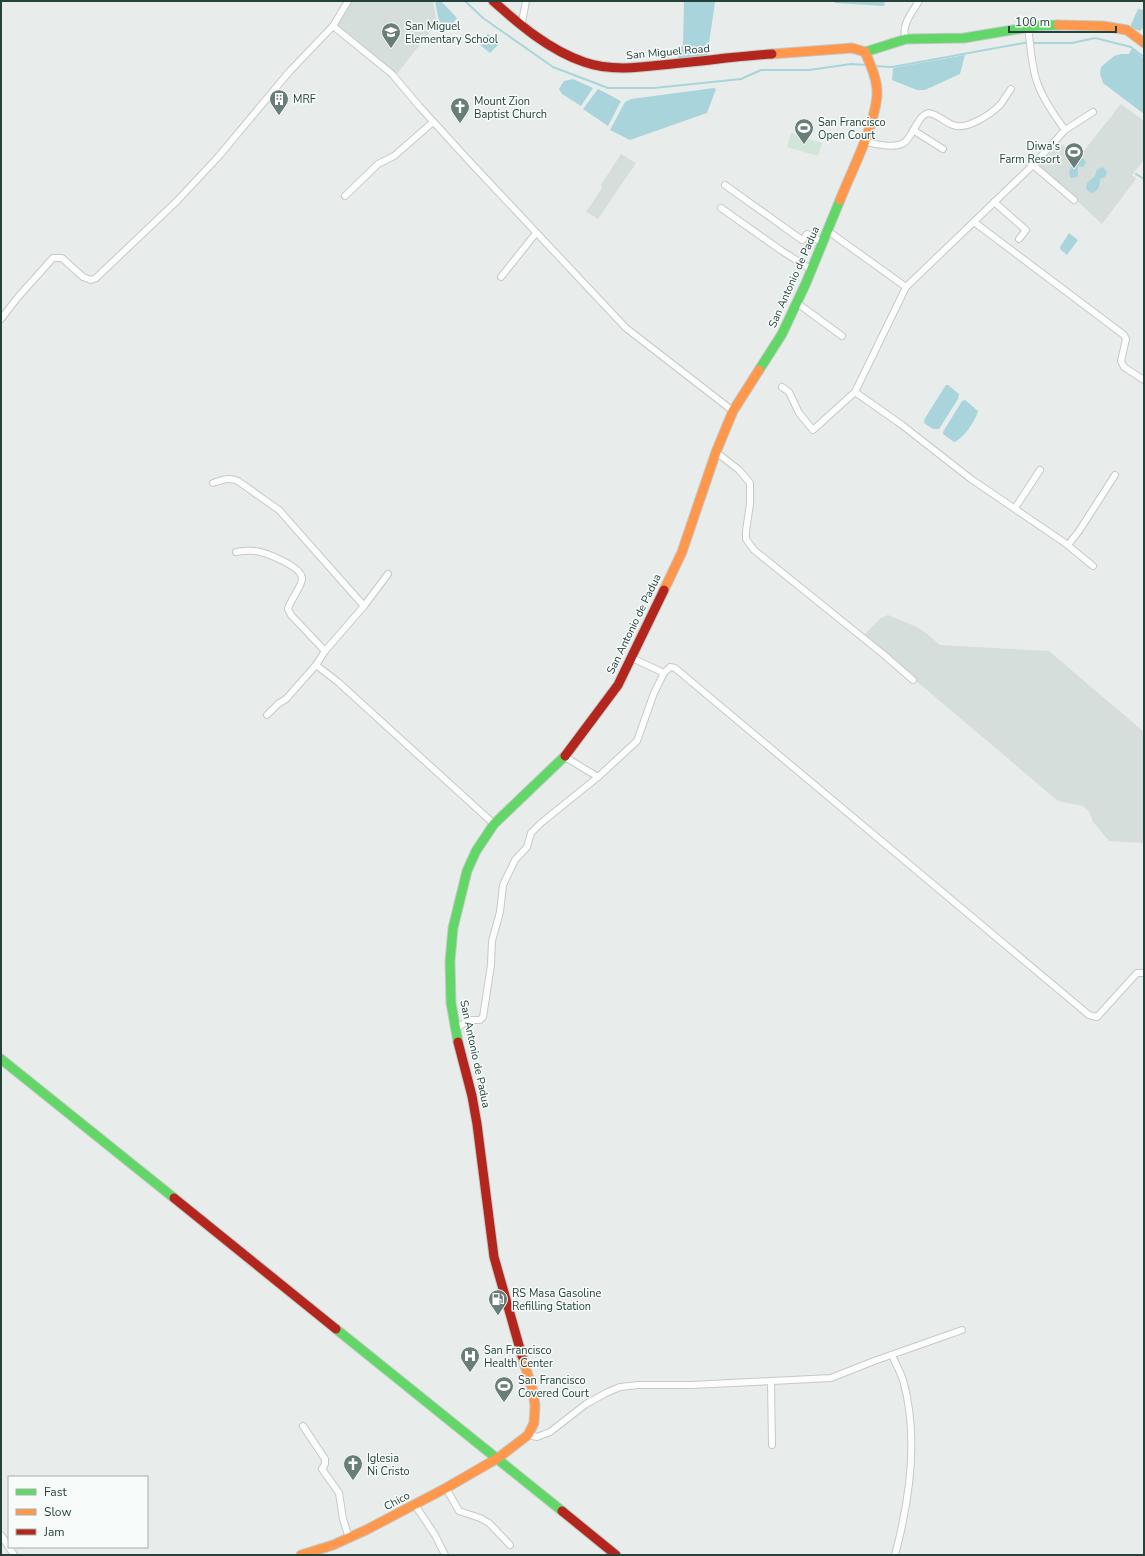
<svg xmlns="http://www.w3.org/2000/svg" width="1145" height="1556" viewBox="0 0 1145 1556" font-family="'Nunito Sans',sans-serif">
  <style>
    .built { fill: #d6dedb }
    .green { fill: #d1e6d8 }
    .water { fill: #a9d4db }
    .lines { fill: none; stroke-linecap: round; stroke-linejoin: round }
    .stream { stroke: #a9d4db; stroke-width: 2 }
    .street-casing { stroke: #c5cac8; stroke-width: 8 }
    .fast-casing { stroke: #c3cbc8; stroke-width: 11 }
    .slow-casing { stroke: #c3cbc8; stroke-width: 11 }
    .jam-casing { stroke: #c3cbc8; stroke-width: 11 }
    .street { stroke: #fcfcfc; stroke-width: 6 }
    .fast { stroke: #63d668; stroke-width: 9 }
    .slow { stroke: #ff974d; stroke-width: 9 }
    .jam { stroke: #b3261e; stroke-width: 9 }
    .labels { text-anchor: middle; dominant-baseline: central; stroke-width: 3; stroke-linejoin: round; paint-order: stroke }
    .poi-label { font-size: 11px; fill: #24423a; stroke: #f7fbf9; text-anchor: start }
    .street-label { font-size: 11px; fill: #24423a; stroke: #f7fbf9 }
  </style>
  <rect width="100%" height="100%" fill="#e8edeb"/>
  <!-- built -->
  <g class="built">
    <path d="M351,1H433L437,23L396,75L336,26Z"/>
    <path d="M1121,104L1144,121V160L1132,175L1136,179L1102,224L1075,199L1037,168L1060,143L1079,157Z"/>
    <path d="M621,154L636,163L598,219L586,212L602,188L601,185Z"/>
    <path d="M888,615L917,627L926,633L940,645L1049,651L1144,732V843L1109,841L1093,822L1090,813L1083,806L1058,801L927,690L862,637L881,618Z"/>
  </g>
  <!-- green -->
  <path class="green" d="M791,133L822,143L818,156L787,147Z"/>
  <!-- water -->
  <g class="water">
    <path d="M435,1H441L457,18L453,23L445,27L439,21Z"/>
    <path d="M684,1L715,2L707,57L678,60L679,47L683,46Z"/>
    <path d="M835,1H885L884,6L835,3Z"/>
    <path d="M1138,9L1144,10V27L1140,31L1130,27Z"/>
    <path d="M488,34L499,44L490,53L479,44Z"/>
    <path d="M1132,48L1144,59V114L1103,83L1100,74L1101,67L1114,56L1121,54H1129Z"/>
    <path d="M965,55L960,74L925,90H917L892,80L893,68Z"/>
    <path d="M573,79L593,88L581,106L562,94L559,89L564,81Z"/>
    <path d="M714,88L716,89L707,113L630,140L610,130L625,102L631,99Z"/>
    <path d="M598,89L621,101L608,126L583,109Z"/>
    <path d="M1079,158L1084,159L1086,163L1083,167L1078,166V175L1077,177L1071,178C1066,171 1073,163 1079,158Z"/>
    <path d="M1102,167L1106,170C1108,175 1105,178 1100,179C1100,186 1098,192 1091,193L1086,189L1087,183L1095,176L1097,170Z"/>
    <path d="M1069,233L1078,240L1067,255L1061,250L1060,247Z"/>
    <path d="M946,385H948L959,394L958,399L939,429H933L924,423L925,418Z"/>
    <path d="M965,400L978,411C976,420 962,440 954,442L943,434V432L962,401Z"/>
  </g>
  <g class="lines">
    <!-- stream -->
    <g class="stream">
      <path d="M465,1L483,18L553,67L608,88H654L741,79L761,70H809L851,64L867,65"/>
      <path d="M873,66L892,67L1024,43H1072L1095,38L1131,47L1144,57"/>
      <path d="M1136,174L1144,179"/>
    </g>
    <!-- street casing -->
    <g class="street-casing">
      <g id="street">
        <path d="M348,1L333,26L392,74L419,106L471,163L626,328L733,411"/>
        <path d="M522,22L526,1"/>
        <path d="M1028,27C1030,42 1031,57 1034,71C1038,92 1052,112 1065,130"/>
        <path d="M906,39C900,26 913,11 919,1"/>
        <path d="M913,130L943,149"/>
        <path d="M864,141C872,144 893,148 902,144C909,141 913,130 917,124C920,119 922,115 928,113C938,114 944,122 953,125C966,131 991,114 1000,105C1004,100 1007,94 1011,89"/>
        <path d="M1033,165L1074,200"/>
        <path d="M725,185L802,240L807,234L822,242"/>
        <path d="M345,196L378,164L394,156L433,122"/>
        <path d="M994,202L1026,230L1019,239"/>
        <path d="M721,208L782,251L812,270"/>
        <path d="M974,222L1124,335L1126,339L1121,361L1124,367L1144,380"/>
        <path d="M828,231L906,287L1033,165L1065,130L1093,112"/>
        <path d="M501,277L536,233"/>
        <path d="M906,287L855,392L902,425L971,479L1065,543L1093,566"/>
        <path d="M797,303L842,336"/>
        <path d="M1,319L18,297L53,258H62L83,277L91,280L96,278L177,201L219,156L289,72L333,26"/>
        <path d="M782,387L789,392L799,413L813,430L855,392"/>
        <path d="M716,452L739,470L750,483V504L746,531V539L754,550L883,654L913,680"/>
        <path d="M213,483C222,480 228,477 238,481L279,510L364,606L325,651"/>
        <path d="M1015,508L1040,470"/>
        <path d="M1068,545L1079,531L1115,475"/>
        <path d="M236,552C242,551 248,550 255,551C265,552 301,566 302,578C303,585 290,600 288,609L291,615L325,651L316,665L338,682L494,824"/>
        <path d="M364,606L388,574"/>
        <path d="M664,673L670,667L675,668L1089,1015L1097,1017L1137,973H1144"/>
        <path d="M267,715L278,704L286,699L316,665"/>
        <path d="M565,757L598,777L637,741L654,693L664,673L632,658"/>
        <path d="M455,1029L469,1020H480L483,1017L491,965L492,941L500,912L503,885L515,860L527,847L531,833L541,823L598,777"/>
        <path d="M892,1355C895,1363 900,1371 903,1380C919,1436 910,1499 895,1555"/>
        <path d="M771,1381L772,1445"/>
        <path d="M303,1426L325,1459V1464L322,1469L339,1493L343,1519L349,1538"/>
        <path d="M528,1435L537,1437L550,1432L586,1404L606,1393L620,1387L638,1385H692L831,1378L874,1361L962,1330"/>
        <path d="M446,1488L459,1511L480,1518L489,1523L510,1545"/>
        <path d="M415,1505L435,1535L445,1555"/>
        <path d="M1,1535L14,1555"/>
      </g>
    </g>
    <!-- fast casing -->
    <g class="fast-casing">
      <g id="fast">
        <path d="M865,52L906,39L964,38L1036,26L1058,25"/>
        <path d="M759,370L782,334L806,283L840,200"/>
        <path d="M458,1042L451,1003L450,961L453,928L467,871L476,851L494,824L565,756"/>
        <path d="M1,1059L174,1198"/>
        <path d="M336,1329L562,1511"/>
      </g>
    </g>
    <!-- slow casing -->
    <g class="slow-casing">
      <g id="slow">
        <path d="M1058,25L1103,26L1127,30L1144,43"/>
        <path d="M772,54L852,48L865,52"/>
        <path d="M840,200C852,170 874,128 877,96C878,81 871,66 865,52"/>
        <path d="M664,590L682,552L716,452L733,411L759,370"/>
        <path d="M301,1555L333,1545L366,1530L446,1488L498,1458L528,1435L534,1423L535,1406L533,1391L522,1356"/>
      </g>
    </g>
    <!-- jam casing -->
    <g class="jam-casing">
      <g id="jam">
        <path d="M493,1C520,25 549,50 584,62C615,73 649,66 681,63C711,60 742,56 772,54"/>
        <path d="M565,756L618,685L664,590"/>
        <path d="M458,1042L472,1096L477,1124L494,1257L522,1356"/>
        <path d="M174,1198L336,1329"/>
        <path d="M562,1511L616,1555"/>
      </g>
    </g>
    <!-- street -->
    <use href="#street" class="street"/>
    <!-- fast -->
    <use href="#fast" class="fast"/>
    <!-- slow -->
    <use href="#slow" class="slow"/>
    <!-- jam -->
    <use href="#jam" class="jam"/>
  </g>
  <!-- icons -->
  <defs>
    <g id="school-pin" transform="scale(1)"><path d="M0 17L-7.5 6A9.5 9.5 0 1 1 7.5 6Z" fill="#697e78" stroke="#f7fbf9"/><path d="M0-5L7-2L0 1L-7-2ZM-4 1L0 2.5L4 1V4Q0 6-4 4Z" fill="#fff"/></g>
    <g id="building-pin" transform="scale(1)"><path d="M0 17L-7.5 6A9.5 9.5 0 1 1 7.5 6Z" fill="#697e78" stroke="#f7fbf9"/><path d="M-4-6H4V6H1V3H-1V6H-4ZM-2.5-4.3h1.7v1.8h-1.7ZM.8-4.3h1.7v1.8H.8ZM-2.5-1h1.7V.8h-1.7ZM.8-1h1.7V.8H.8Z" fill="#fff"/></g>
    <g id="church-pin" transform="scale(1)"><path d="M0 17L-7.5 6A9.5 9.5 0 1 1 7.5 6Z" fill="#697e78" stroke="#f7fbf9"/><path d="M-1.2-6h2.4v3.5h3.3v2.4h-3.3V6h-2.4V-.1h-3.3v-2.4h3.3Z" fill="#fff"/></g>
    <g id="stadium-pin" transform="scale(1)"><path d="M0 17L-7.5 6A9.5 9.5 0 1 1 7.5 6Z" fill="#697e78" stroke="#f7fbf9"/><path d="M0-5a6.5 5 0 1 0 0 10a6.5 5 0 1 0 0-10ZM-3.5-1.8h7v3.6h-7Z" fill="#fff"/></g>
    <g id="fuel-pin" transform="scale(1)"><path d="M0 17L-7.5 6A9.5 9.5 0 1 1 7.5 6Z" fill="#697e78" stroke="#f7fbf9"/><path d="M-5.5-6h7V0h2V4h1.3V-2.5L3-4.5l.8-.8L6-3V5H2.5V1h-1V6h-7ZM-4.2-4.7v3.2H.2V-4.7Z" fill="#fff"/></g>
    <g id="hospital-pin" transform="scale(1)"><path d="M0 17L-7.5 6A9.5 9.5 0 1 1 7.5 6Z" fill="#697e78" stroke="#f7fbf9"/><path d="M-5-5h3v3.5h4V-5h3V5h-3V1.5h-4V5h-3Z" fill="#fff"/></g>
  </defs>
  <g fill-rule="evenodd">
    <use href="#school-pin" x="391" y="32"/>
    <use href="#building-pin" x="279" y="99"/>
    <use href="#church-pin" x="460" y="107"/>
    <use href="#stadium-pin" x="804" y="128"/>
    <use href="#stadium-pin" x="1074" y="152"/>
    <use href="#fuel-pin" x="498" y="1299"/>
    <use href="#hospital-pin" x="470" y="1356"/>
    <use href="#stadium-pin" x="504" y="1386"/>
    <use href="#church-pin" x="353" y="1464"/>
  </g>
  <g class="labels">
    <!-- poi labels -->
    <g class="poi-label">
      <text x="405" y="26">San Miguel<tspan x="405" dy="13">Elementary School</tspan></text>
      <text x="293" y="99">MRF</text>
      <text x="474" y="101">Mount Zion<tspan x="474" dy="13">Baptist Church</tspan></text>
      <text x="818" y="122">San Francisco<tspan x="818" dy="13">Open Court</tspan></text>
      <text x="1060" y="146" text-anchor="end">Diwa's<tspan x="1060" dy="13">Farm Resort</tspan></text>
      <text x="512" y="1293">RS Masa Gasoline<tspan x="512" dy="13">Refilling Station</tspan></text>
      <text x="484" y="1350">San Francisco<tspan x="484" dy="13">Health Center</tspan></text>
      <text x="518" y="1380">San Francisco<tspan x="518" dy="13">Covered Court</tspan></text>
      <text x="367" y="1458">Iglesia<tspan x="367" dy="13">Ni Cristo</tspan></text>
    </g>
    <!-- street labels -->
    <g class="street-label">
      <text transform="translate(668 52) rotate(-5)">San Miguel Road</text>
      <text transform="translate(794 277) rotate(-66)">San Antonio de Padua</text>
      <text transform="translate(634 624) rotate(-64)">San Antonio de Padua</text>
      <text transform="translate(475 1054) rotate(78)">San Antonio de Padua</text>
      <text transform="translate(397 1501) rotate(-28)">Chico</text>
    </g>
  </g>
  <!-- border -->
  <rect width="1145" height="1556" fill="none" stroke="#24423a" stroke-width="4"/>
  <!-- legend -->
  <rect x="8" y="1476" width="140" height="72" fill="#f7fbf9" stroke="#a3b1ad"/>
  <rect x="16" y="1489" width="20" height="6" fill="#63d668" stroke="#a3b1ad"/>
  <text x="44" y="1496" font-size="12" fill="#24423a">Fast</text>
  <rect x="16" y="1509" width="20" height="6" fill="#ff974d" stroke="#a3b1ad"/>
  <text x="44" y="1516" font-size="12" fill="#24423a">Slow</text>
  <rect x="16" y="1529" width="20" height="6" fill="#b3261e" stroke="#a3b1ad"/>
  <text x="44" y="1536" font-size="12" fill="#24423a">Jam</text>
  <!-- scale -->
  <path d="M1009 26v6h107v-6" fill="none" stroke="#24423a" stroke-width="2"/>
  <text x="1015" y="26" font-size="12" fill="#24423a" stroke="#f7fbf9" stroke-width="3" paint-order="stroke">100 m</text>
</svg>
